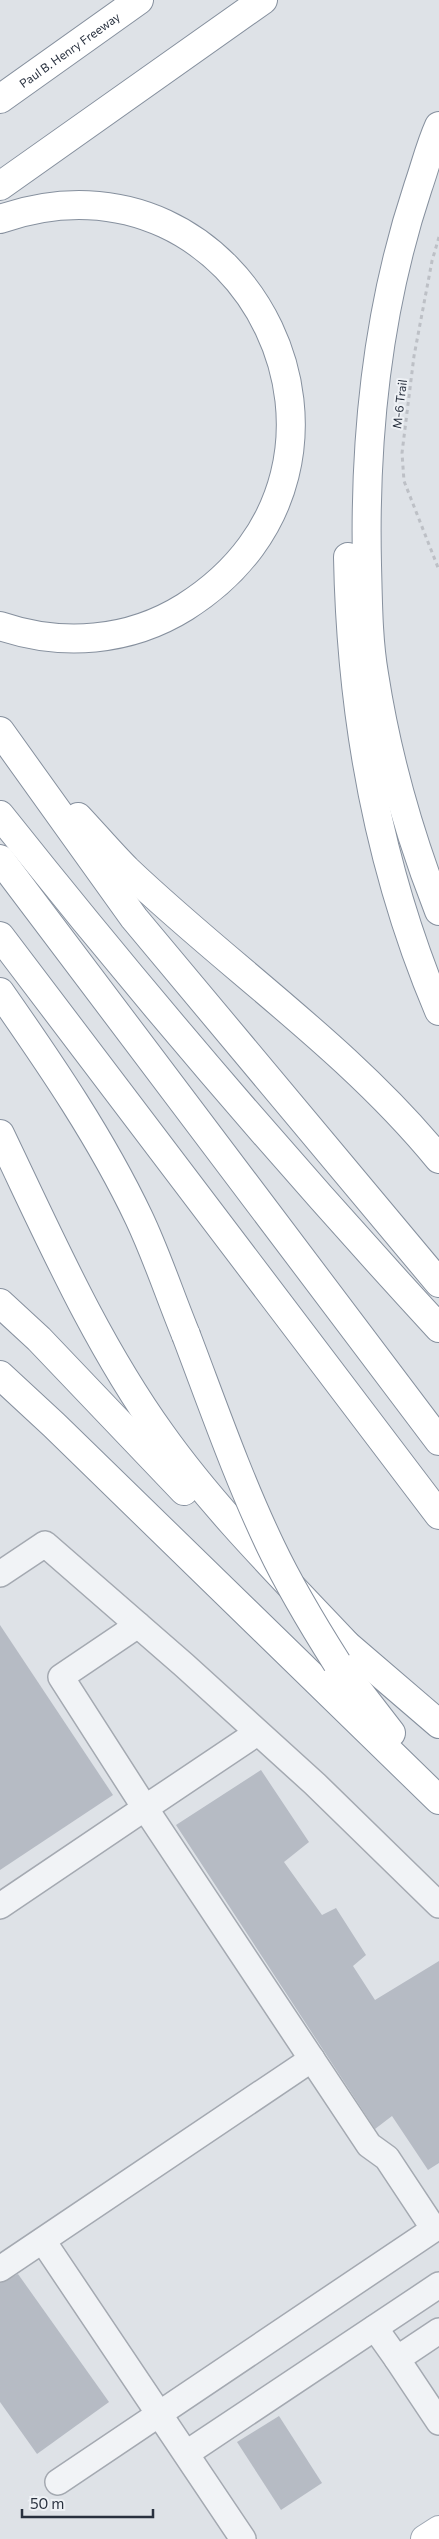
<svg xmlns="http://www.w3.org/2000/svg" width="439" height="2539" viewBox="0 0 439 2539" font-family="Commissioner,sans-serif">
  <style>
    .building { fill: #b6bbc4 }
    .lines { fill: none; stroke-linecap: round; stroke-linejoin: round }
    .minor-casing { stroke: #a4a9b1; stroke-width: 28 }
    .major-casing { stroke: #9ea7b3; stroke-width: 30 }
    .highway-casing { stroke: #86909e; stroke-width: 30 }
    .path { stroke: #bdc0c6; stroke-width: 3; stroke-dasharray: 4 4; stroke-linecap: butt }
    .minor { stroke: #f1f3f6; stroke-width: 25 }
    .major { stroke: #fff; stroke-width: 28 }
    .highway { stroke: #fff; stroke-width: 28 }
    .highway-bridge-casing { stroke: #86909e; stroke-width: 30; stroke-linecap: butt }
    .highway-bridge { stroke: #fff; stroke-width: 28 }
    .labels { text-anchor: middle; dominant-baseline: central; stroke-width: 4; stroke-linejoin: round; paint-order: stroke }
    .street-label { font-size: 12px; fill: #28303e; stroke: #eef1f5 }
  </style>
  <rect width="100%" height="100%" fill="#dee2e7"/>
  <!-- building -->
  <g class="building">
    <path d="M0,1625L113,1795L0,1870Z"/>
    <path d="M261,1770L309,1842L284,1862L322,1915L336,1908L366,1955L353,1966L375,2000L439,1961V2163L428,2170L392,2116L375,2129L176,1825Z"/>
    <path d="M18,2274L109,2402L37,2454L0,2402V2283Z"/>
    <path d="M279,2416L322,2483L281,2510L237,2442Z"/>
  </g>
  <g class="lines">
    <!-- minor casing -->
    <g class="minor-casing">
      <g id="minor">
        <path d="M0,1574L45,1544L184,1665L315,1784L439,1905"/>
        <path d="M138,1625L61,1677L145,1808L257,1733"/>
        <path d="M0,1906L145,1808L369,2145L387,2158L434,2229L58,2482"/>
        <path d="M43,2241L243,2539"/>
        <path d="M0,2269L312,2059"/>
        <path d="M375,2328L397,2359L439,2331"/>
        <path d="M397,2359L439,2422"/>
        <path d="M187,2453L439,2285"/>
      </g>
    </g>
    <!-- major casing -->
    <g class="major-casing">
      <path id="major" d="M425,2539L439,2530"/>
    </g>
    <!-- highway casing -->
    <g class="highway-casing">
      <g id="highway">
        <path id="s1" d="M0,99L139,0"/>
        <path d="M439,126C430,146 425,167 418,187C377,310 364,436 367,565C368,601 368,639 374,674C387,758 408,832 439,911"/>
        <path d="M0,186L263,0"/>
        <path d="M0,219C248,133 407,467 185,607C129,642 62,647 0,626"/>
        <path d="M348,557C351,714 377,865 439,1011"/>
        <path d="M0,731L134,918L439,1283"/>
        <path d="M0,815C140,991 286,1162 439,1328"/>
        <path d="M78,817C94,834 110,853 127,870C230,968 349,1049 439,1159"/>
        <path d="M0,859L439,1441"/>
        <path d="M0,936L439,1515"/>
        <path d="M0,992C51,1065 101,1138 139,1218C157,1256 170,1296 186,1335"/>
        <path d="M0,1134C49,1236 95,1342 161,1434C215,1510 282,1576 346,1644"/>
        <path d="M0,1303L39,1339L184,1491"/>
        <path d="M0,1375L54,1425L439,1800"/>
        <path d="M333,1633L439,1724"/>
        <path d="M337,1663L391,1733"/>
      </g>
    </g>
    <!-- path -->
    <path class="path" d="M439,237L432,261L414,356L402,453L404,481L439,570"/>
    <!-- minor -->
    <use href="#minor" class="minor"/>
    <!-- major -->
    <use href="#major" class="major"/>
    <!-- highway -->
    <use href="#highway" class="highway"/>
    <!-- highway-bridge casing -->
    <g class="highway-bridge-casing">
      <path id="highway-bridge" d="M186,1335C213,1406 238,1478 271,1547C290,1587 313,1625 337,1663"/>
    </g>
    <!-- highway-bridge -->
    <use href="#highway-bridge" class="highway-bridge"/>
  </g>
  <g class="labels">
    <!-- street labels -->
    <g class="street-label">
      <text stroke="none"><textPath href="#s1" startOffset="85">Paul B. Henry Freeway</textPath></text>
      <text transform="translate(399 404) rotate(-83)">M-6 Trail</text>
    </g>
  </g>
  <!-- scale -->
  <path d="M22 2509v8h131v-8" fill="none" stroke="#28303e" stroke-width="2.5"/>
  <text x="30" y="2509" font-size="15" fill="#28303e" stroke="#eef1f5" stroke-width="4" paint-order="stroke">50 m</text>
</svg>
